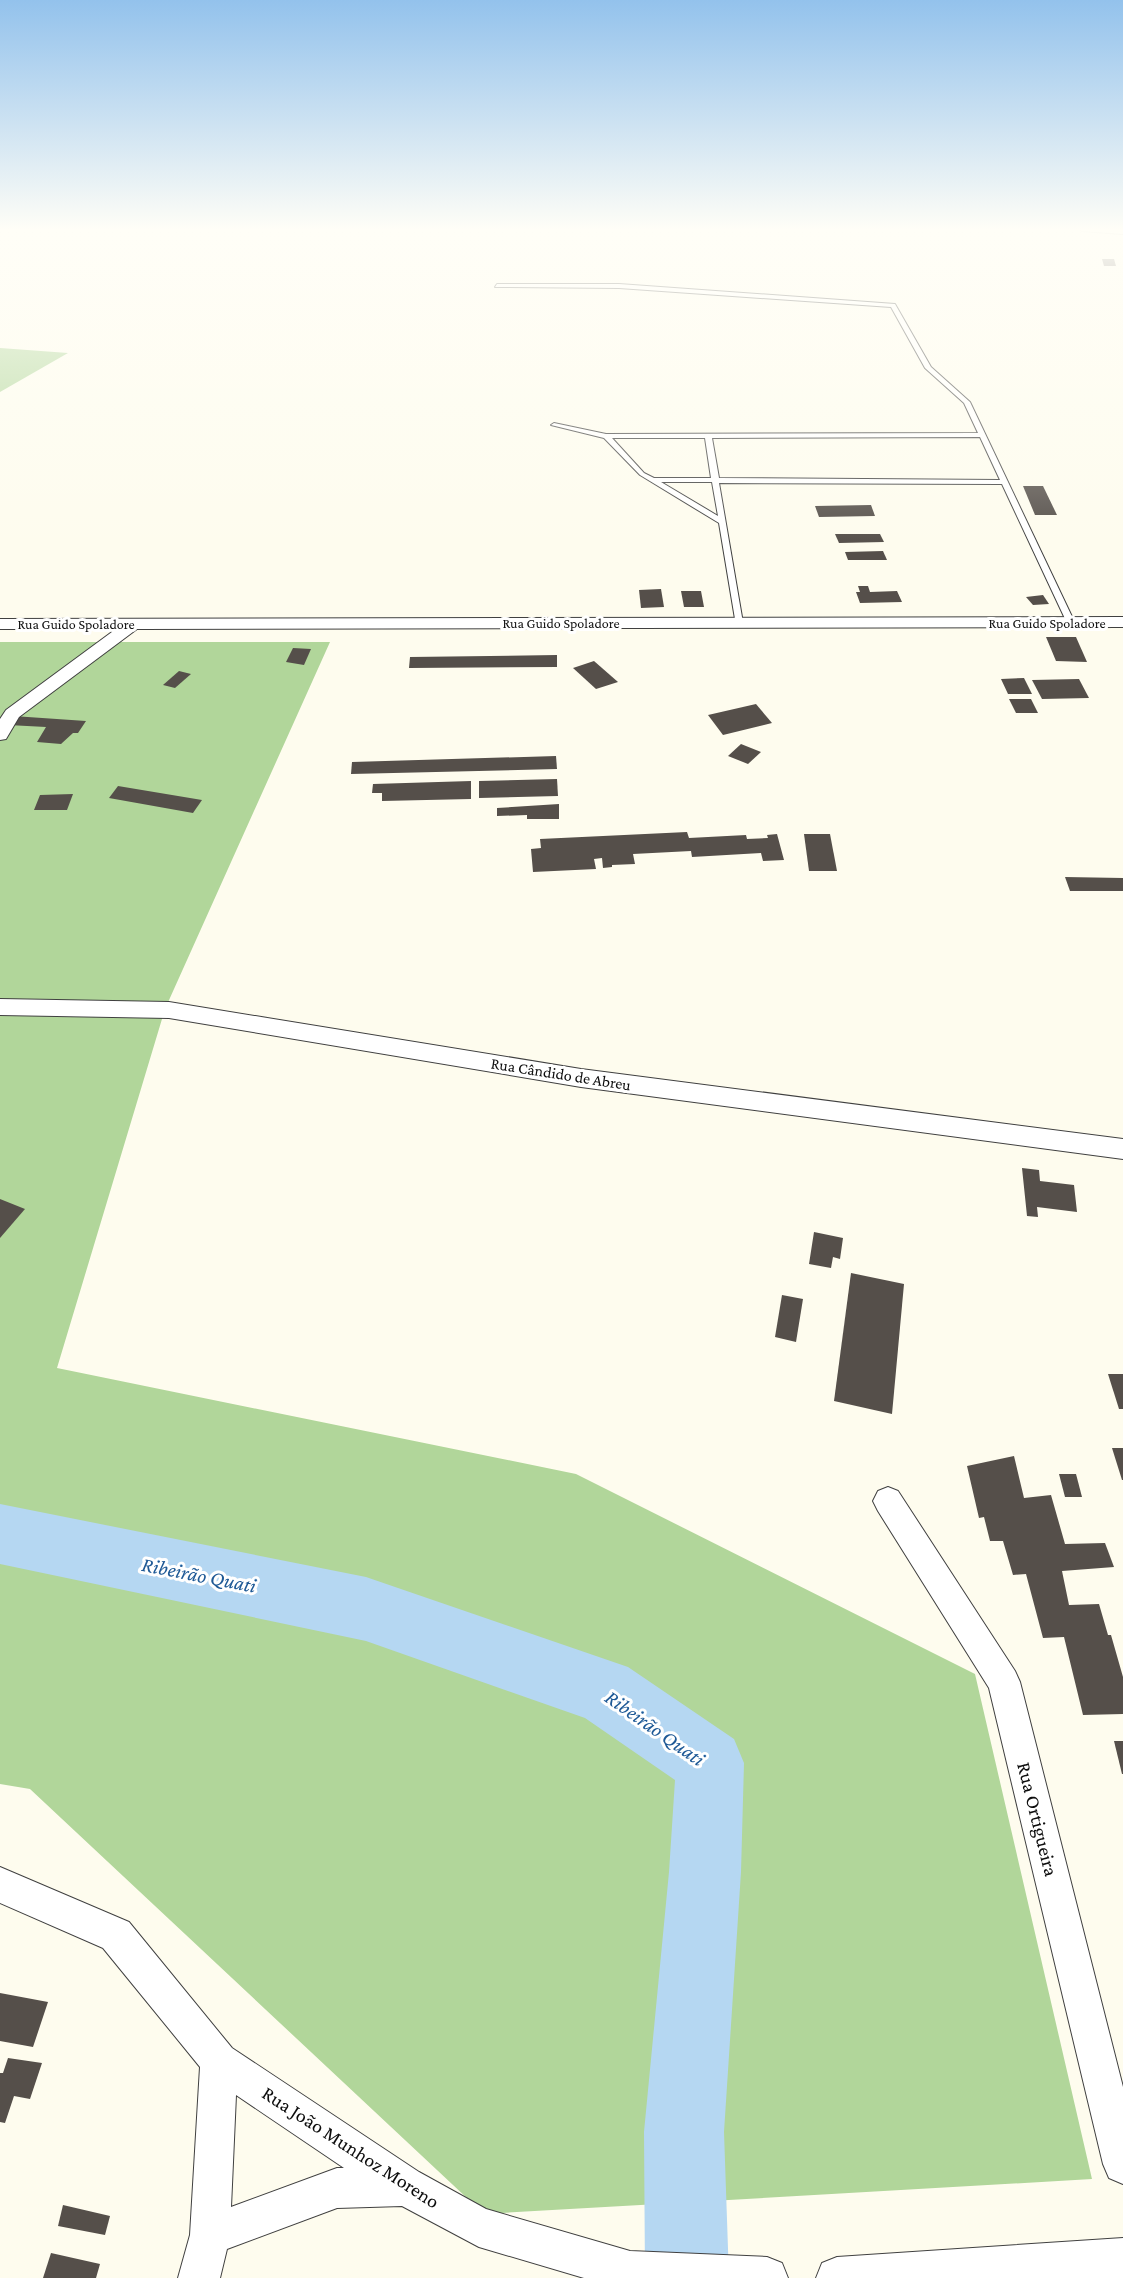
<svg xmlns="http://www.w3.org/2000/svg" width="1123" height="2278" viewBox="0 0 1123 2278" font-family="'Crimson Pro',serif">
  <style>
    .forest { fill: #b1d69a }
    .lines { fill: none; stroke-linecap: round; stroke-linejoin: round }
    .river { fill: #b5d7f2; fill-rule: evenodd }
    .building { fill: #554f4a }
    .service-casing { stroke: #404040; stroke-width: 2 }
    .minor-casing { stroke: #404040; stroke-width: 2 }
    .service { fill: #fff; fill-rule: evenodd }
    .minor { fill: #fff; fill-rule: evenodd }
    .labels { text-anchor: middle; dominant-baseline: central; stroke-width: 6; stroke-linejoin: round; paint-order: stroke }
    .far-street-label { font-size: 14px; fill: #0d0d0d; stroke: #fff }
    .street-label { font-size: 16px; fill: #0d0d0d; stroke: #fff }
    .near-street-label { font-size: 20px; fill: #0d0d0d; stroke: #fff }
    .near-water-label { font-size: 21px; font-style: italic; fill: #1e5996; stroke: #fff }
  </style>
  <rect width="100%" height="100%" fill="#fefcee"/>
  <!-- forest -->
  <g class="forest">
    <path d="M0,348L68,353L0,392Z"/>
    <path d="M0,642H330L165,1009L57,1368L576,1474L975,1674L1092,2179L484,2214L30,1789L0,1784Z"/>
  </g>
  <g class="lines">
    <!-- river -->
    <path class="river" d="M0,1504L366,1577L628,1667L734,1739L744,1763L741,1872L724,2132L729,2278H645L644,2132L669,1872L675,1780L585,1718L366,1641L0,1564Z"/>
  </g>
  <!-- building -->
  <g class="building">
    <path d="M1102,259H1114L1116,266H1104Z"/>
    <path d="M1023,486H1043L1057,515H1035Z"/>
    <path d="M871,505L875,516L819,517L815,506Z"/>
    <path d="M835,534H880L884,542L839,543Z"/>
    <path d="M883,551L887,560H848L845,552Z"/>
    <path d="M858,586H868L870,592L897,591L902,602L860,603L856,592H860Z"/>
    <path d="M661,589L664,607L641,608L639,590Z"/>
    <path d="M681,591H701L704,607H684Z"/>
    <path d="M1043,595L1049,604L1033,605L1026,597Z"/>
    <path d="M1046,637H1076L1087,662L1056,661Z"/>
    <path d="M293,648L311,649L304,665L286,662Z"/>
    <path d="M557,655V667L409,668L410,657Z"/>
    <path d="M594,661L618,682L596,689L573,668Z"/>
    <path d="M179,671L191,674L175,688L163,685Z"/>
    <path d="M1024,678L1032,694H1008L1001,679Z"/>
    <path d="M1079,679L1089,698L1042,699L1032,680Z"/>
    <path d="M1009,699H1031L1038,713H1016Z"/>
    <path d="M756,704L772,723L723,735L708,715Z"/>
    <path d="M13,716L86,721L78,733H73L61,744L37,742L46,727L8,725Z"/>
    <path d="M741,744L761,752L748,764L728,756Z"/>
    <path d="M556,756L557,769L351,774L352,762Z"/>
    <path d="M557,779L558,796L479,798V781Z"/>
    <path d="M471,781V799L382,801V793H372L373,784Z"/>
    <path d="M118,786L202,800L193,813L109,798Z"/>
    <path d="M73,794L67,810H34L40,795Z"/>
    <path d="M559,804V819H527V815L497,816V808Z"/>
    <path d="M687,832L689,838L746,835L747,839L768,838L767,835L777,834L784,860L763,861L761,853L692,857L691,851L633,854L635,864L612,865V867L603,868L602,858L594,859L596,869L533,872L531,849L541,848L540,839Z"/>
    <path d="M804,834H830L837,871H809Z"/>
    <path d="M1065,877L1123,878V891H1070Z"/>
    <path d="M1022,1168L1039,1170L1040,1181L1074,1185L1077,1212L1037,1207L1038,1217L1027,1216Z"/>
    <path d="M0,1199L25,1209L0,1238Z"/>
    <path d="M814,1232L843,1238L840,1259L833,1257L831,1268L809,1264Z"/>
    <path d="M851,1273L904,1284L892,1414L834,1401Z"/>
    <path d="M782,1295L803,1299L796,1342L775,1337Z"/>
    <path d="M1108,1374H1123V1409H1119Z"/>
    <path d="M1112,1448H1123V1480H1122Z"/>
    <path d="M1014,1456L1024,1498L1051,1495L1065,1544L1105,1543L1114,1567L1062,1571L1069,1605L1099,1604L1108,1635H1111L1123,1677V1714L1083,1715L1064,1637L1043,1638L1026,1574L1013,1575L1003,1541H990L984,1517L979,1518L967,1466Z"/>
    <path d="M1059,1474H1076L1082,1497H1065Z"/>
    <path d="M1114,1741H1123V1774H1122Z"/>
    <path d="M0,1993L48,2002L33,2047L0,2041Z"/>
    <path d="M8,2058L42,2063L30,2099L14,2096L5,2123L0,2122V2073H3Z"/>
    <path d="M63,2205L110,2216L105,2235L58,2226Z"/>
    <path d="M51,2253L100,2264L96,2278H43Z"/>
  </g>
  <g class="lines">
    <!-- service casing -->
    <g class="service-casing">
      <path id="service" d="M497,284H619L895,304L931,367L970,402L1075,623L1071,625L1067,623L1002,484L719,483L743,623L736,625L719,523L640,475L604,438L551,425L554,423L606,434L978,433L964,403L925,368L891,307L619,288L495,287ZM980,437L1000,480L719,478L712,438ZM612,438H705L711,478H654L644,473ZM661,482H712L718,516Z"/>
    </g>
    <!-- minor casing -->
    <g class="minor-casing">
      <g id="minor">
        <path d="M1077,228H1123V234L1082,231Z"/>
        <path d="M1123,617V627L137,629L19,717L6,739L0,740V719L6,710L116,629H0V619Z"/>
        <path d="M0,999L169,1002L581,1069L1123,1139V1159L581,1087L169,1018L0,1015Z"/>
        <path d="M888,1487L898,1491L1015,1671L1020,1682L1123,2087V2184L1109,2178L1103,2164L989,1688L878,1511L873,1501L878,1491Z"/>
        <path d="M0,1867L129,1922L232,2048L419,2172L486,2209L630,2251L767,2257L782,2263L788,2278H584L479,2247L402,2206L337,2208L227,2249L220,2278H178L190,2235L200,2067L103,1948L0,1903ZM236,2095L344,2168H337L231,2207Z"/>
        <path d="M1123,2238V2278H816L822,2263L837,2257Z"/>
      </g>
    </g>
    <!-- service -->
    <use href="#service" class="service"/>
    <!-- minor -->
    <use href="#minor" class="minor"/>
  </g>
  <!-- sky -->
  <linearGradient id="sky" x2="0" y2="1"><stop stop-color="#93c2ec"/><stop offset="0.42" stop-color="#fffef7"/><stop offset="1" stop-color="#fffef7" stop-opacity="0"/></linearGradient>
  <rect width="1123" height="547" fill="url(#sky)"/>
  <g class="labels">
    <!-- far-street labels -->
    <g class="far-street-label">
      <text x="561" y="623">Rua Guido Spoladore</text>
      <text x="1047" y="623">Rua Guido Spoladore</text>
      <text x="76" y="624">Rua Guido Spoladore</text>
    </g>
    <!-- street labels -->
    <g class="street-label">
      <text transform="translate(561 1074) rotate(9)">Rua Cândido de Abreu</text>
    </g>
    <!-- near-street labels -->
    <g class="near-street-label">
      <text transform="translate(1038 1819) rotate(76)">Rua Ortigueira</text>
      <text transform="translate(351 2147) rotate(33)">Rua João Munhoz Moreno</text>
    </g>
    <!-- near-water labels -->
    <g class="near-water-label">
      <text transform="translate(199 1575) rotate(11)">Ribeirão Quati</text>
      <text transform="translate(655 1728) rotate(35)">Ribeirão Quati</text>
    </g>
  </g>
</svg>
